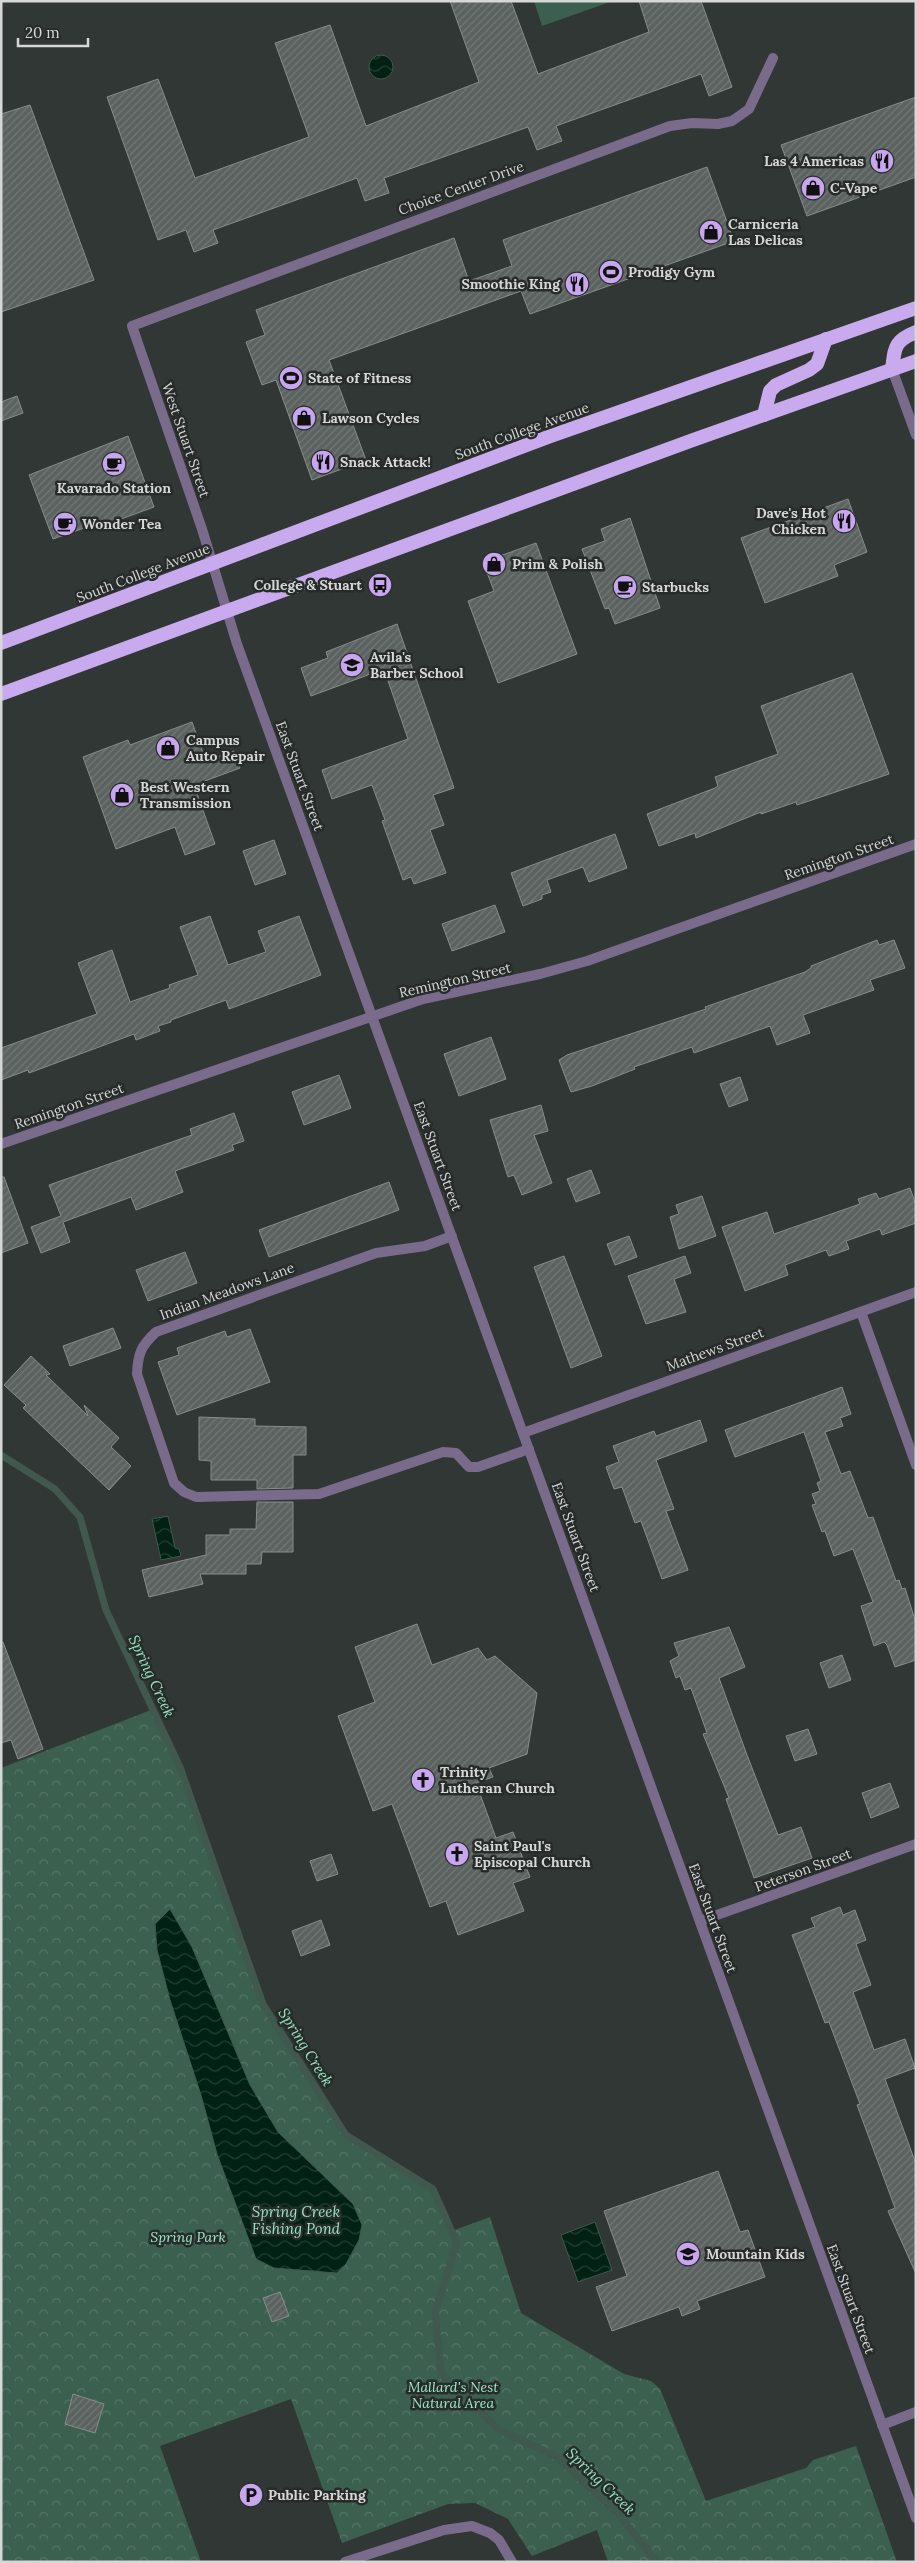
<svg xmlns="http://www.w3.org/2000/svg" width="917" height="2563" viewBox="0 0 917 2563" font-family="Lora,serif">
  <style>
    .grass { fill: #3b604f }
    .park { fill: url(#park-crowns) }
    .water { fill: url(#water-waves); stroke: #40584e }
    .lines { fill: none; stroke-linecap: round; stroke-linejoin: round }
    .stream { stroke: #40584e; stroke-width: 7 }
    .building { fill: url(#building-hatch); stroke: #868d8a }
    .minor { stroke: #7a6a8c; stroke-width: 10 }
    .trunk { stroke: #caaaee; stroke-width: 14 }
    .labels { text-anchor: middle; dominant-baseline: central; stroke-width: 5; stroke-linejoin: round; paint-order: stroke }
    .poi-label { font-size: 14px; font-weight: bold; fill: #d5d8d6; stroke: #272c2a; text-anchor: start }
    .street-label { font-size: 14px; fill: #d5d8d6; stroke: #272c2a }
    .park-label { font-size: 14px; font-style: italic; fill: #9ceac6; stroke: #272c2a }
    .water-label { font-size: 15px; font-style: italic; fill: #94e3be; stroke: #272c2a }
  </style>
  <defs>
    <pattern id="park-crowns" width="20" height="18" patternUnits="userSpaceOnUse" patternTransform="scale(1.25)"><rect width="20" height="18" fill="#3b604f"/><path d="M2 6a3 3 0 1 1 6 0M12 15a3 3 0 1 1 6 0" fill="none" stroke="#567668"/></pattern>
    <pattern id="water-waves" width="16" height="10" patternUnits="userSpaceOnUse" patternTransform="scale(1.25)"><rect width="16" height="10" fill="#002113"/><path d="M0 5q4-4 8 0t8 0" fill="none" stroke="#244035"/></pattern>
    <pattern id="building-hatch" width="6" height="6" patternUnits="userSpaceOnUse" patternTransform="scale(1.25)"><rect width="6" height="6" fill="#5c625f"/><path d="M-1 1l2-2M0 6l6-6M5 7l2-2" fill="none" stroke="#727875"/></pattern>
  </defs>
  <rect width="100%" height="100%" fill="#313734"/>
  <!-- grass -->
  <path class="grass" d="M534,1H610V2L542,26Z"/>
  <!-- park -->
  <path class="park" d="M151,1710L181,1767L262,2003L313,2087L347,2138L378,2154L435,2192L449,2232L490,2217L521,2313L624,2374L651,2381L660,2389L706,2501L806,2468L813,2460L856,2446L897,2562H608L597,2530L532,2556L508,2519L475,2503L448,2504L342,2543L291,2399L160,2446L201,2562H1V1768Z"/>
  <!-- water -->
  <g class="water">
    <circle cx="381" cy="67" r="12"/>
    <path d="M168,1516L175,1548L179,1549L181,1556L161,1560L152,1519Z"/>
    <path d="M170,1909L192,1947L250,2085L278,2132L353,2204L362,2225L359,2240L346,2264L337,2273L274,2268L256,2259L217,2154L201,2095L170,2000L157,1950L155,1924Z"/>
    <path d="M595,2222L612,2270L578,2282L561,2235Z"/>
  </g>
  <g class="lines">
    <!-- stream -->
    <path class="stream" d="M1,1455L55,1489L80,1517L106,1610L180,1767L263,2004L346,2135L433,2189L457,2243L435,2312L441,2374L499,2430L557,2457L618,2514L657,2562"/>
  </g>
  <!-- building -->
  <g class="building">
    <path d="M450,1H511L538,74L649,32L639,1H701L732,87L709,96L701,74L556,126L562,141L537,150L528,127L384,178L389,193L365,201L357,178L213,230L218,243L194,252L186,230L158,240L107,97L158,79L195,178L309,137L275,43L330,25L366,126L479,82Z"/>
    <path d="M916,97V177L807,216L781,145Z"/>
    <path d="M30,105L94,280L1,312V114Z"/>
    <path d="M707,167L734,241L530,314L521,291L329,360L366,460L312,480L276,380L262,385L246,342L265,335L256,310L454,238L469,281L512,266L503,240Z"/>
    <path d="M17,396L23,413L1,421V402Z"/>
    <path d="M128,436L154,507L91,530L90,526L53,539L29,475Z"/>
    <path d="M848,499L867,552L834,565L838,576L765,603L741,538Z"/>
    <path d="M630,518L660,608L615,624L609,608L605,609L582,549L605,541L601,529Z"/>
    <path d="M536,543L577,654L498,683L468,601L494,591L483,562Z"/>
    <path d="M397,624L454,788L433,795L444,825L430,830L446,873L414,884L411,877L403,880L382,821L385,820L372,785L332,799L322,770L408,739L384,669L311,696L301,668L328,658L326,652Z"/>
    <path d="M852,673L889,774L797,805L796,802L761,814V812L696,838L695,833L659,846L647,814L715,788L718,786L715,777L778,754L761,706Z"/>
    <path d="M192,722L206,761L234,751L240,768L194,785L215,844L185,855L175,827L116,849L83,757L128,740L130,745Z"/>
    <path d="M615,834L627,868L589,882L583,867L547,880L551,892L542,895V899L523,906L511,873Z"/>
    <path d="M274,840L286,874L255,885L243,851Z"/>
    <path d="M495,905L505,932L452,951L442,924Z"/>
    <path d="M210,916L228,965L266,952L258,931L299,916L321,975L229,1009L226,1000L171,1020V1022L158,1026L160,1031L136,1040L134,1034L29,1073L28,1070L1,1080V1048L97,1014L78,963L112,950L130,1002L170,988L169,985L198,975L180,927Z"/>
    <path d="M877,940L879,945L894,940L905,968L870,980L874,990L803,1015L810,1033L777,1045L770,1026L694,1053L692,1047L634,1067L635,1069L592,1086L571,1092L559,1060L567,1055L706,1009L705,1007L805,972L811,968V966Z"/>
    <path d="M491,1037L506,1079L459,1096L444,1054Z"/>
    <path d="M339,1075L351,1108L304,1125L292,1092Z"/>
    <path d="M740,1077L748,1100L729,1107L720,1084Z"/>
    <path d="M541,1105L548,1131L534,1135L552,1183L522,1195L514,1175L508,1177L490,1120Z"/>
    <path d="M234,1113L244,1141L232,1145L234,1150L175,1171L183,1192L136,1210L131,1197L63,1222L70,1242L41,1253L31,1227L61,1216L49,1185L192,1135L190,1129Z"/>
    <path d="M591,1170L600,1193L576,1202L567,1179Z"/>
    <path d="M1,1177H4L28,1243L1,1253Z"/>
    <path d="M389,1182L399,1210L269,1257L259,1230Z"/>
    <path d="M910,1188L916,1205V1223L882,1235L880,1229L846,1241L849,1249L829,1256L826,1250L785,1265L788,1275L745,1291L722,1227L767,1212L774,1234L860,1204L858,1199L876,1193L879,1199Z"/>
    <path d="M702,1196L716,1236L679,1249L670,1217L679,1214L676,1205Z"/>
    <path d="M629,1236L637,1257L615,1265L607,1244Z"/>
    <path d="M185,1252L197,1283L148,1301L136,1270Z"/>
    <path d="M564,1256L602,1356L571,1368L534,1267Z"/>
    <path d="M685,1256L691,1273L674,1279L686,1312L646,1324L628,1276Z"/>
    <path d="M113,1328L121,1348L70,1366L63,1346Z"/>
    <path d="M250,1329L270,1382L177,1415L158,1362L179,1355L177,1348L225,1331L227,1337Z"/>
    <path d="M31,1356L50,1374L46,1375L88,1416L84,1405L119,1438L111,1447L131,1466L109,1490L23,1408L26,1405L4,1385Z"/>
    <path d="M842,1387L851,1414L840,1418L843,1426L825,1432L841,1474L850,1471L868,1518L873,1517L896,1581L899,1580L902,1589L905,1588L916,1623V1660L895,1667L887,1645L884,1642L874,1646L861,1606L873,1602L853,1549L834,1556L825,1531L822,1532L812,1505L816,1504L812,1494L820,1491L817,1483L821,1481L804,1432L735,1457L725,1430Z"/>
    <path d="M199,1417L255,1419V1426L306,1427V1455H293V1488L257,1489V1480H211V1461L199,1460Z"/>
    <path d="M700,1420L707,1441L656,1460L674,1509L666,1511L688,1570L662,1579L641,1521L635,1523L622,1487L614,1489L606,1467L619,1462L613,1446L654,1431L656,1436Z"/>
    <path d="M257,1502H293V1552H262L261,1564H246V1574H200L203,1584L149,1597L142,1570L206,1555V1535H230V1529H256Z"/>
    <path d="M417,1624L432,1665L478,1648L487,1660L495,1656L537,1693L527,1754L489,1768L493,1777L476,1783L496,1838L513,1832L530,1877L513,1883L524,1911L458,1935L446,1901L430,1907L392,1804L373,1811L338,1716L375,1702L355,1647Z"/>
    <path d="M729,1627L745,1667L719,1678L747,1755L778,1835L801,1827L812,1858L754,1878L726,1799L729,1798L703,1734L707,1733L691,1688L685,1690L680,1676L676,1678L670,1661L679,1656L674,1643Z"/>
    <path d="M1,1642H3L43,1749L18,1759L11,1740L1,1743Z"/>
    <path d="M842,1655L851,1680L829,1688L820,1663Z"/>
    <path d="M808,1729L817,1754L795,1761L786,1736Z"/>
    <path d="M890,1783L899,1807L871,1818L862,1793Z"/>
    <path d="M331,1854L338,1874L317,1881L310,1861Z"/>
    <path d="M840,1907L843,1915L855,1910L866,1940L856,1944L871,1985L853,1992L874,2050L905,2039L915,2068L885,2079L916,2164V2274L888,2211L895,2208L857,2105L860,2104L829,2022L825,2023L792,1935L815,1927L811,1918Z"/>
    <path d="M321,1920L330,1945L301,1956L292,1931Z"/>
    <path d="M718,2171L740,2232L748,2230L765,2277L697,2301L700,2309L682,2316L679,2307L612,2331L596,2287L627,2276L604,2211Z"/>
    <path d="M280,2292L289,2316L272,2322L263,2298Z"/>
    <path d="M73,2394L104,2404L95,2433L65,2424Z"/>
  </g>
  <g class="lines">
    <!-- minor -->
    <g class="minor">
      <path d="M773,58L749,109L732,121L718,124L692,123L670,126L132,326L202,529L237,644L916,2518"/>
      <path d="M892,369L916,435"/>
      <path d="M1,1144L423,999L540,974L587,961L916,844"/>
      <path d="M452,1236L425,1246L376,1253L156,1332C141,1346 138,1353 137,1374L174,1483L184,1492L196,1497L319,1494L443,1452L456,1453L469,1467H478L529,1449"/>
      <path d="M861,1312L916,1465"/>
      <path d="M523,1433L916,1292"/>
      <path d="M700,1921L916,1844"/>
      <path d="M882,2425L916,2412"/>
      <path d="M345,2562L444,2530L472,2526L490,2533L499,2540L512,2562"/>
    </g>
    <!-- trunk -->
    <g class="trunk">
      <path d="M892,369C895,347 894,341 916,332"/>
      <path d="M764,415L770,391L776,385L809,370L817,364L826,339"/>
      <path d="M1,643L548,437L916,308"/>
      <path d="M1,694L693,440L916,361"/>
    </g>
  </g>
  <!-- icons -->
  <defs>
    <g id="restaurant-disc" transform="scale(1.25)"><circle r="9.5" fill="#c8a5ef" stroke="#272c2a"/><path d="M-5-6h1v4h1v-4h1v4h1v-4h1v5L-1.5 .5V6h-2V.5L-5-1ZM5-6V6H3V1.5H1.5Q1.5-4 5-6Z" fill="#111"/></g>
    <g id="shop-disc" transform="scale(1.25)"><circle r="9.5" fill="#c8a5ef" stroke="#272c2a"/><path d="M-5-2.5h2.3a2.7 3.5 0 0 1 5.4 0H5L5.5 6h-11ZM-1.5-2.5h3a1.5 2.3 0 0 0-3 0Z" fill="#111"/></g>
    <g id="stadium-disc" transform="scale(1.25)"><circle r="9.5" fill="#c8a5ef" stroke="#272c2a"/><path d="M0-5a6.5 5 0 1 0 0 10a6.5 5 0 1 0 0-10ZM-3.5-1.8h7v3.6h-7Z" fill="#111"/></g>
    <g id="cafe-disc" transform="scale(1.25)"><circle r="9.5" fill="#c8a5ef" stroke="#272c2a"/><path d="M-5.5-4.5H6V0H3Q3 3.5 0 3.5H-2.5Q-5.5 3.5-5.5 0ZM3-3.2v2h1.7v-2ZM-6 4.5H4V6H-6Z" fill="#111"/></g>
    <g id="bus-disc" transform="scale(1.25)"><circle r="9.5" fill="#c8a5ef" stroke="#272c2a"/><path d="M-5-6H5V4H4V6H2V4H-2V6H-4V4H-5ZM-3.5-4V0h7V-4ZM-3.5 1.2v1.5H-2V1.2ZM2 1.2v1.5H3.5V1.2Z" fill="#111"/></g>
    <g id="school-disc" transform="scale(1.25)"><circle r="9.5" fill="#c8a5ef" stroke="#272c2a"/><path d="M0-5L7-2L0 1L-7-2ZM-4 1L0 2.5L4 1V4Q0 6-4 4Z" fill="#111"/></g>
    <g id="church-disc" transform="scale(1.25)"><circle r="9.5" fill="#c8a5ef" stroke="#272c2a"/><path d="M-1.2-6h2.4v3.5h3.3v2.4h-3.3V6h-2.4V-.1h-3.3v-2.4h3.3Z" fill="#111"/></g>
    <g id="parking-disc" transform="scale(1.25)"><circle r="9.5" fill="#c8a5ef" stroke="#272c2a"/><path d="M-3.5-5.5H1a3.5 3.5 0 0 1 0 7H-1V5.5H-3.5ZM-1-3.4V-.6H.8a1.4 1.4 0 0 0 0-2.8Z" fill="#111"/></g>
  </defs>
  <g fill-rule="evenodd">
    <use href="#restaurant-disc" x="882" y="161"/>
    <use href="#shop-disc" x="813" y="188"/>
    <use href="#shop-disc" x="711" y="232"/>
    <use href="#stadium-disc" x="611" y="272"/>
    <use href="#restaurant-disc" x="577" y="284"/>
    <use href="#stadium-disc" x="291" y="378"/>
    <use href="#shop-disc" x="304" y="418"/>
    <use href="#restaurant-disc" x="323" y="462"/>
    <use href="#cafe-disc" x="114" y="464"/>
    <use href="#restaurant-disc" x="844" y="521"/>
    <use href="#cafe-disc" x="65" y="524"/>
    <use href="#shop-disc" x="494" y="564"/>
    <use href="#bus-disc" x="380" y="585"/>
    <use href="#cafe-disc" x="625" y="587"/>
    <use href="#school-disc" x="352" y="665"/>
    <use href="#shop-disc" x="168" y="748"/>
    <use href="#shop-disc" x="122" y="795"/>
    <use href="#church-disc" x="423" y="1780"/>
    <use href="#church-disc" x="457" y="1854"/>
    <use href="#school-disc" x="688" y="2254"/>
    <use href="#parking-disc" x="251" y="2495"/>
  </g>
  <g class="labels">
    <!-- poi labels -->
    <g class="poi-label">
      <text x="864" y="161" text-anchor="end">Las 4 Americas</text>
      <text x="830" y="188">C-Vape</text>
      <text x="728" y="224">Carniceria<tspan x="728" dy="16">Las Delicas</tspan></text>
      <text x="628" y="272">Prodigy Gym</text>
      <text x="560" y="284" text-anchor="end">Smoothie King</text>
      <text x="308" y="378">State of Fitness</text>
      <text x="322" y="418">Lawson Cycles</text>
      <text x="340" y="462">Snack Attack!</text>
      <text x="114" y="488" text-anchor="middle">Kavarado Station</text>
      <text x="826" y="513" text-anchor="end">Dave's Hot<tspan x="826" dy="16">Chicken</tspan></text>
      <text x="82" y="524">Wonder Tea</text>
      <text x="512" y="564">Prim &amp; Polish</text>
      <text x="362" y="585" text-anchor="end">College &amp; Stuart</text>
      <text x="642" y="587">Starbucks</text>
      <text x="370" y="657">Avila's<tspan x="370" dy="16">Barber School</tspan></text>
      <text x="186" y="740">Campus<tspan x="186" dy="16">Auto Repair</tspan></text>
      <text x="140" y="787">Best Western<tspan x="140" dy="16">Transmission</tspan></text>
      <text x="440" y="1772">Trinity<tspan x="440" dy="16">Lutheran Church</tspan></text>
      <text x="474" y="1846">Saint Paul's<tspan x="474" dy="16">Episcopal Church</tspan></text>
      <text x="706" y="2254">Mountain Kids</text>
      <text x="268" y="2495">Public Parking</text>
    </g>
    <!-- street labels -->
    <g class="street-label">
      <text transform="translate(461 188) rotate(-20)">Choice Center Drive</text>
      <text transform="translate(522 431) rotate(-20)">South College Avenue</text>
      <text transform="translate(186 440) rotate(71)">West Stuart Street</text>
      <text transform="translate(143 573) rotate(-21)">South College Avenue</text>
      <text transform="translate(300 776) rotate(70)">East Stuart Street</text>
      <text transform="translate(839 857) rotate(-19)">Remington Street</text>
      <text transform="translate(455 980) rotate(-13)">Remington Street</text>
      <text transform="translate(69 1106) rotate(-19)">Remington Street</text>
      <text transform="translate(438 1156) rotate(70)">East Stuart Street</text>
      <text transform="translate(227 1291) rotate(-20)">Indian Meadows Lane</text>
      <text transform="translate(715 1349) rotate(-20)">Mathews Street</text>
      <text transform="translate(576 1537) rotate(70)">East Stuart Street</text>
      <text transform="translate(803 1870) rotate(-20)">Peterson Street</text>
      <text transform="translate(713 1918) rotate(70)">East Stuart Street</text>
      <text transform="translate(851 2299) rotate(70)">East Stuart Street</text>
    </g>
    <!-- park labels -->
    <g class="park-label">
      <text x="188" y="2237">Spring Park</text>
      <text x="453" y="2387">Mallard's Nest<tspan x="453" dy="16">Natural Area</tspan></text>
    </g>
    <!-- water labels -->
    <g class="water-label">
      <text transform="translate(152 1676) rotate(65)">Spring Creek</text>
      <text transform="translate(306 2047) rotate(58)">Spring Creek</text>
      <text x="296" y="2211">Spring Creek<tspan x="296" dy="17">Fishing Pond</tspan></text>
      <text transform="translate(601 2481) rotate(44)">Spring Creek</text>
    </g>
  </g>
  <!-- border -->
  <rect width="917" height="2563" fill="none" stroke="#d5d8d6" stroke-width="5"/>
  <!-- scale -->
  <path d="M18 38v8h70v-8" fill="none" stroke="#d5d8d6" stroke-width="2.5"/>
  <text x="25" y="38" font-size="15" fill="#d5d8d6" stroke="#272c2a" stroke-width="4" paint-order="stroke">20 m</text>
</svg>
